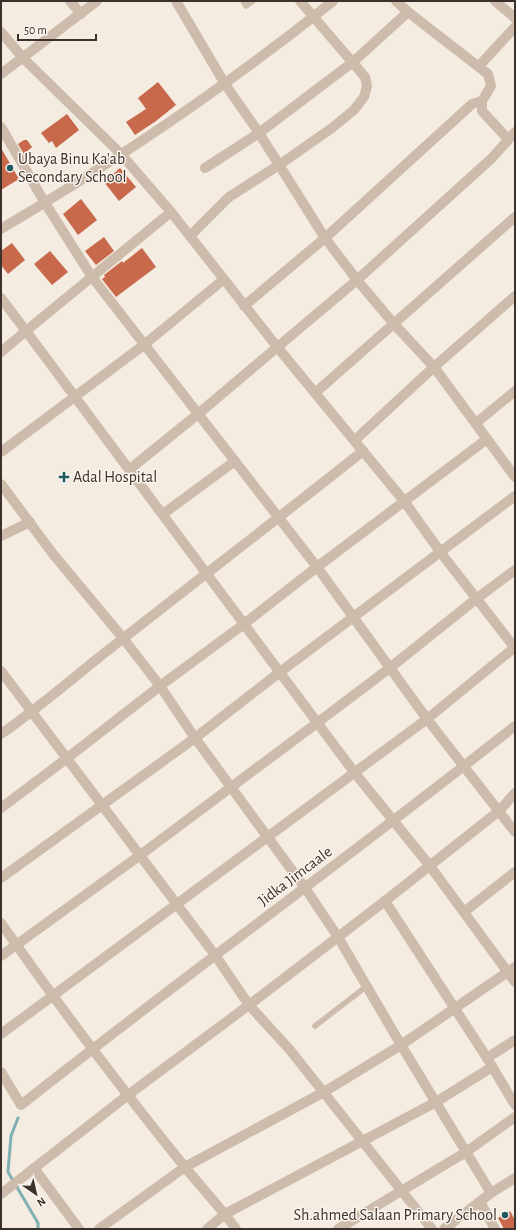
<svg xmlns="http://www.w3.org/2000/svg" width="516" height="1230" viewBox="0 0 516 1230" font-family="'Alegreya Sans',sans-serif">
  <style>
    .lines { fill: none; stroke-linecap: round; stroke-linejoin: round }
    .stream { stroke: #7fb0b2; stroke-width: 3 }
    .building { fill: #c8694b }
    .lane { stroke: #cdbbac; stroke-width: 5.5 }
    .street { stroke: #cdbbac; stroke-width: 10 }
    .poi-dot { fill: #1f5a5e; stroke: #fbf5ee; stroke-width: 1.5 }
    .labels { text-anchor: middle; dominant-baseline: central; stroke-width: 3; stroke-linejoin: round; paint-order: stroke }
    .poi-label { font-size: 16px; fill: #3b302b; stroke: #fbf5ee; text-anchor: start }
    .street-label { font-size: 16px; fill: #3b302b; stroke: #fbf5ee }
  </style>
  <rect width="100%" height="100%" fill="#f4ebe1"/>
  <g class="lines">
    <!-- stream -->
    <path class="stream" d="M18,1118L11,1136L8,1172L38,1223V1229"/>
  </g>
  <!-- building -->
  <g class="building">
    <path d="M158,82L176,105L156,121L135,135L126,122L146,109L138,98Z"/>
    <path d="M67,114L79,130L56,148L52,141L49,143L41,133Z"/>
    <path d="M24,140H27L32,147L24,154L18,144Z"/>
    <path d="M1,148L19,179L1,190Z"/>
    <path d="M120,168L136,187L119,201L104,182Z"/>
    <path d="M81,199L97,220L78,235L63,214Z"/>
    <path d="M104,237L114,251L96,265L85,251Z"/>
    <path d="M12,243L25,260L8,274L1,265V251Z"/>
    <path d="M142,248L156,267L116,297L102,279L105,277L104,275L122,261L123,263Z"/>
    <path d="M50,251L68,272L52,285L34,264Z"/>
    <path d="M510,1211L515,1220V1229H504L498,1218Z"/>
  </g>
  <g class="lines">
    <!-- lane -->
    <g class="lane">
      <path d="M243,1L246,6L253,1"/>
      <path d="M315,1026L367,986"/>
    </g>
    <!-- street -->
    <g class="street">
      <path d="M70,1L81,14"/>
      <path d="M176,1L225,84L259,133L325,238L357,280L394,324L434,367L515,477"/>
      <path d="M396,1L408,12L488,74L491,86L482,101V111L508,139"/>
      <path d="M495,1L515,18"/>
      <path d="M1,32L23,58L121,154L171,212L278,348L404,501L441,553L515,648"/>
      <path d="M479,66L515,27"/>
      <path d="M1,74L97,1"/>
      <path d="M1,127L45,203L92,277L317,567L427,719L515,832"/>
      <path d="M205,168L259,133L353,62L408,12"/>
      <path d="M1,229C116,161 229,85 333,1"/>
      <path d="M190,236L229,197L279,165L332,128L354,110L364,97L367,86L365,77L300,1"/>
      <path d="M1,298L26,331L171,212"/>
      <path d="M244,306L325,238L472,104L482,101"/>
      <path d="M1,352L26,331L354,772L430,866L515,982"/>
      <path d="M315,393L515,217"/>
      <path d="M476,423L515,391"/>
      <path d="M355,440L434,367L515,296"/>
      <path d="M1,452L145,344L223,280"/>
      <path d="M130,469L198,414L357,280L492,158L515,132"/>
      <path d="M1,484L53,554L123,638L160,686L195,738L305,888L338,937L401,1045L491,1193"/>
      <path d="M163,514L235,461"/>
      <path d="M1,536L30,522"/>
      <path d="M1,671L215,955L249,1005L290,1050L432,1229"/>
      <path d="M1,734C44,704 83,669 125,637C204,575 284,514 363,451"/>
      <path d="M1,808L66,759L160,686L244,624L317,567L487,439"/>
      <path d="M1,878L195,738L280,672L515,496"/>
      <path d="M385,901L487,1058L515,1105"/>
      <path d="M464,912L515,872"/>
      <path d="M1,923C59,1006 120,1087 184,1166C201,1187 220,1207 236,1229"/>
      <path d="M1,956L139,856L317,723L391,667L476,599L515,570"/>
      <path d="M1,1034L427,719L515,647"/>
      <path d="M487,1058L515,1040"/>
      <path d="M1,1072L21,1105C184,976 352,855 515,726"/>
      <path d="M34,1168L79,1229"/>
      <path d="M1,1194L128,1095L249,1005L385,901L499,811L515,793"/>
      <path d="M480,1202L495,1229"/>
      <path d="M99,1229L185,1167L324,1092L401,1045L515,967"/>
      <path d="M207,1229L225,1214L436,1102L492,1067"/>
      <path d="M338,1229L466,1152L515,1117"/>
      <path d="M444,1229L491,1193L515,1178"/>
    </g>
  </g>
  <!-- markers -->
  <g class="poi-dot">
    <circle cx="10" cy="168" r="4"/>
    <path d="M62 471h4v4h4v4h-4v4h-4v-4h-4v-4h4z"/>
    <circle cx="505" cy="1215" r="4"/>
  </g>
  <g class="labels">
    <!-- poi labels -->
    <g class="poi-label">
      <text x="18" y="159">Ubaya Binu Ka'ab<tspan x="18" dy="18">Secondary School</tspan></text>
      <text x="73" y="477">Adal Hospital</text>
      <text x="497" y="1215" text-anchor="end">Sh.ahmed Salaan Primary School</text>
    </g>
    <!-- street labels -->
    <g class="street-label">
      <text transform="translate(295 876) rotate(-37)">Jidka Jimcaale</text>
    </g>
  </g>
  <!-- border -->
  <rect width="516" height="1230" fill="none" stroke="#3b302b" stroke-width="4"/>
  <!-- north arrow -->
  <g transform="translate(36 1194) rotate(146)" stroke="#fbf5ee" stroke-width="3" paint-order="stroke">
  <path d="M0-3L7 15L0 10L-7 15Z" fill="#3b302b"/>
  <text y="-6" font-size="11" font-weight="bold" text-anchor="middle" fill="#3b302b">N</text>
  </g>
  <!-- scale -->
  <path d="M18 34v6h78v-6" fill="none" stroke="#3b302b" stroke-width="2"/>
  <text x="24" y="34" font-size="12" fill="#3b302b" stroke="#fbf5ee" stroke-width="3" paint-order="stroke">50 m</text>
</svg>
